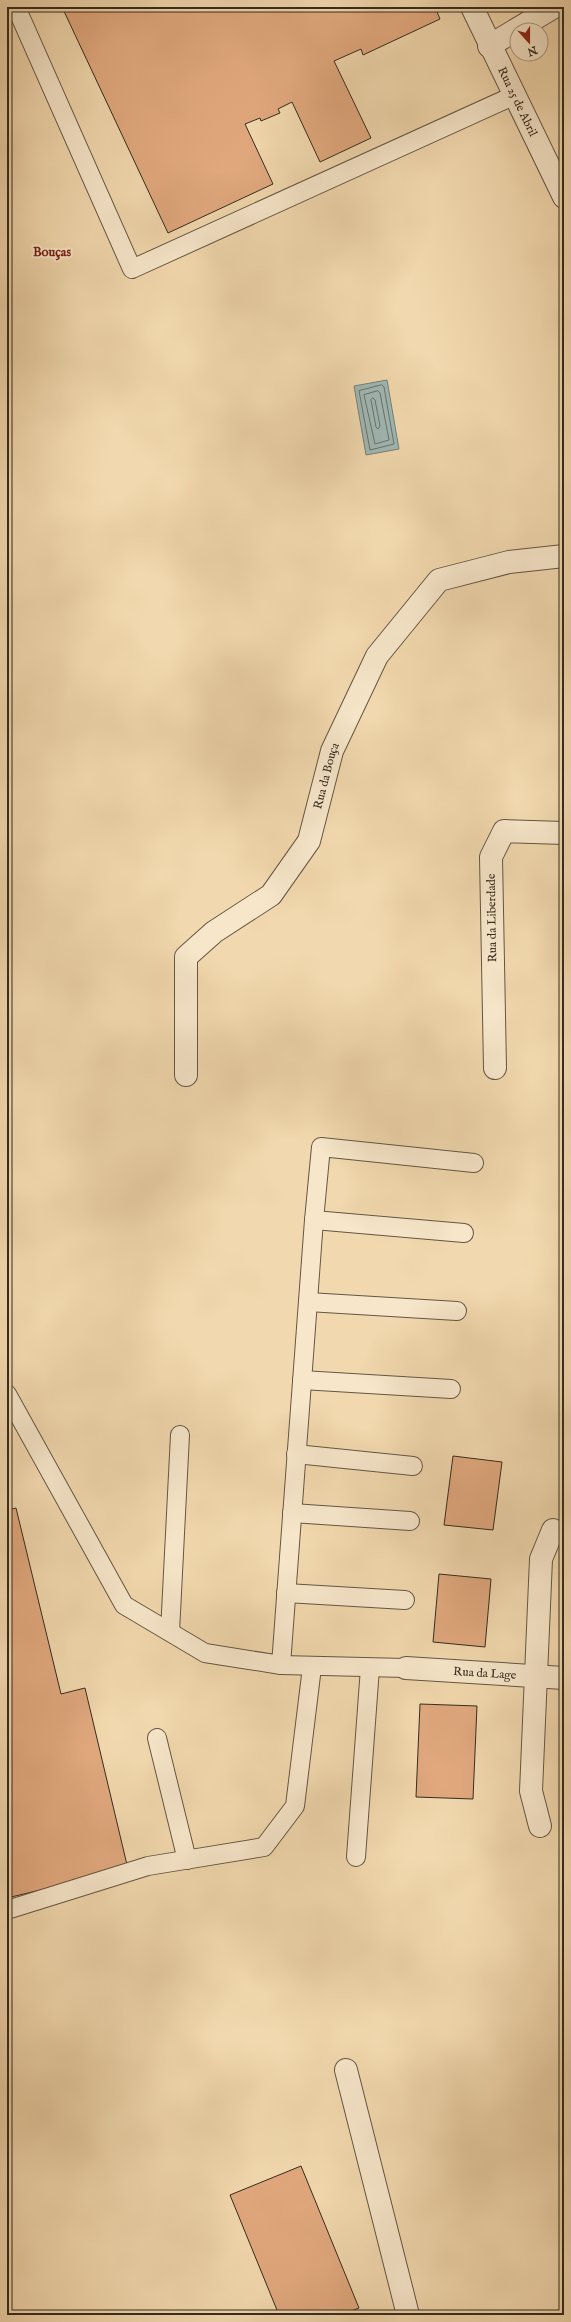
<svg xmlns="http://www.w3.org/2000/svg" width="571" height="2322" viewBox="0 0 571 2322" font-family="'IM FELL English',serif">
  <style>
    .water { fill: #9fb8b5; stroke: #748079 }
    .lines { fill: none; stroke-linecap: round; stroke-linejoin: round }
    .shore { stroke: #6a726a; stroke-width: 1 }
    .building { fill: #e1a87e; stroke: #342b1f }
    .service-casing { stroke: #645643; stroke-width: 20 }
    .minor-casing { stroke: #645643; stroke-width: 24 }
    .service { stroke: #f7e6ca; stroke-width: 18 }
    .minor { stroke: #f7e6ca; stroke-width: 22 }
    .labels { text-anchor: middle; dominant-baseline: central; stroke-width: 4; stroke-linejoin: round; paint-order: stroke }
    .street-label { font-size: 12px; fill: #342b1f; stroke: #f7e6ca }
    .neighbourhood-label { font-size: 13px; font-weight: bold; fill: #7a1f14; stroke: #f7e6ca }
  </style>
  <rect width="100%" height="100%" fill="#f2d8ae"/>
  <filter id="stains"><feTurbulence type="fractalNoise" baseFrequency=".005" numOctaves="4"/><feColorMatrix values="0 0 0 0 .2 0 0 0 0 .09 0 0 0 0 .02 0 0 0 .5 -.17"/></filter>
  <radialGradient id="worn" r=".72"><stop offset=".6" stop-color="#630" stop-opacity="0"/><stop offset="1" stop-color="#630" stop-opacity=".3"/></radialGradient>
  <!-- water -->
  <path class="water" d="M387,380L399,449L366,455L354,386Z"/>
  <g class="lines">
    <!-- shore -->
    <g class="shore">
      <path d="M382,385L384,387L394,444L370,450L359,391Z"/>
      <path d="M378,391L380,393L389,440L375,444L364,395Z"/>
      <path d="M373,398L375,400L380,426L378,429L376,427L371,400Z"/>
    </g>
  </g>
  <!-- building -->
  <g class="building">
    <path d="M62,7H435L440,19L363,55L361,49L334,61L371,138L320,162L292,102L278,109L280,113L261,121L260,118L245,124L273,184L168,233Z"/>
    <path d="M453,1456L502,1462L493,1530L444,1525Z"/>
    <path d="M16,1508L61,1694L85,1688L128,1869L7,1898V1510Z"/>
    <path d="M439,1574L491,1579L485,1647L433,1642Z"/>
    <path d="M420,1704L477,1706L473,1799L416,1797Z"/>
    <path d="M563,1722H564V1776H561Z"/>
    <path d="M301,2166L359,2308L341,2315H279L230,2195Z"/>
  </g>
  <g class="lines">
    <!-- service casing -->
    <g class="service-casing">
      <g id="service">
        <path d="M16,7L132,269L515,95"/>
        <path d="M314,1220L464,1233"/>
        <path d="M308,1302L457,1311"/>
        <path d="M302,1380L451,1389"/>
        <path d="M7,1394L124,1605L205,1653L281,1665L406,1668"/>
        <path d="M296,1454L413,1466"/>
        <path d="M292,1513L410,1521"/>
        <path d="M286,1593L405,1600"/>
        <path d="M170,1632L180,1435"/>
        <path d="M281,1665L314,1220L321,1147L474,1163"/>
        <path d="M157,1738L187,1860"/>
        <path d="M356,1857L370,1668"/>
        <path d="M7,1910L148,1866L264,1847L295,1806L312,1667"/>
      </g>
    </g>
    <!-- minor casing -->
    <g class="minor-casing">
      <g id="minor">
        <path id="s1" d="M472,7L564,197"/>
        <path d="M489,46L554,7"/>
        <path d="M495,1068L491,857L504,831L564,833"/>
        <path id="s2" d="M186,1075V957L214,932L271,895L309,841L332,751L377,656L439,580L509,562L564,556"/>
        <path id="s3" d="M406,1668L564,1678"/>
        <path d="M540,1826L531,1791L541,1559L553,1530"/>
        <path d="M346,2070L408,2315"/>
      </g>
    </g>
    <!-- service -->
    <use href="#service" class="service"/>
    <!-- minor -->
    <use href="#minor" class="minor"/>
  </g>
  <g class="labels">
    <!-- street labels -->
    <g class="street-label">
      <text stroke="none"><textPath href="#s1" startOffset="105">Rua 25 de Abril</textPath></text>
      <text stroke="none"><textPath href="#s2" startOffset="357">Rua da Bouça</textPath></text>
      <text transform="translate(492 918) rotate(-91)">Rua da Liberdade</text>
      <text stroke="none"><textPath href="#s3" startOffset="79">Rua da Lage</textPath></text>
    </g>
    <!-- neighbourhood labels -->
    <g class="neighbourhood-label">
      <text x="52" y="252">Bouças</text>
    </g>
  </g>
  <!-- margin -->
  <rect width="571" height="2322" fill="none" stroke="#f2d8ae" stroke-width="24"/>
  <rect x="8" y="8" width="555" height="2306" fill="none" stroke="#342b1f" stroke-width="2"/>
  <rect x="12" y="12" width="547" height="2298" fill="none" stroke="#342b1f"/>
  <!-- north arrow -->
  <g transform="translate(529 42) rotate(159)"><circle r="19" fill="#f7e6ca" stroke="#a99b86"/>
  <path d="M0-3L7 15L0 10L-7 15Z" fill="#8f2418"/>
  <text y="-6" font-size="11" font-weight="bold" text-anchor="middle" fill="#342b1f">N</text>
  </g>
  <rect width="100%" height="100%" filter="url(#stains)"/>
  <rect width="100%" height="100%" fill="url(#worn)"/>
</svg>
